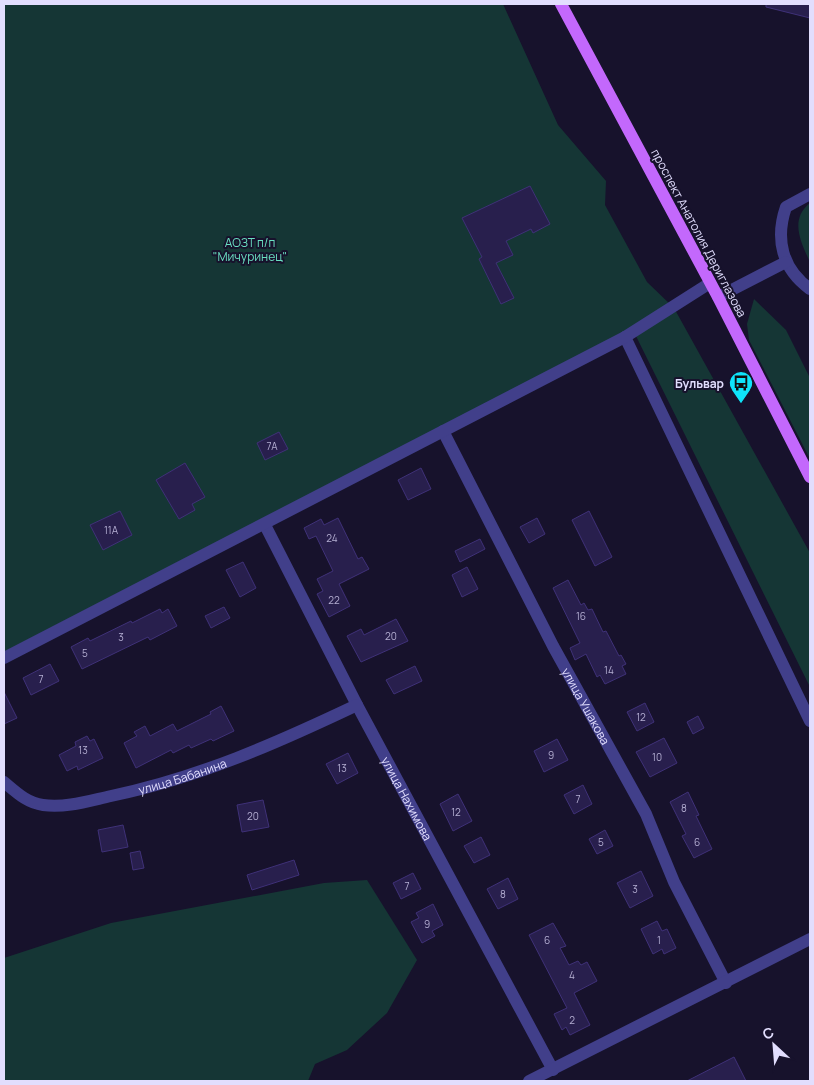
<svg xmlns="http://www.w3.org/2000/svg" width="814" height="1085" viewBox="0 0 814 1085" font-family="Manrope,sans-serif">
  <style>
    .green { fill: #153635 }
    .building { fill: #281f4d; stroke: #3f3178 }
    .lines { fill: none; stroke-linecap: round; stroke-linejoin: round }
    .minor { stroke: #413f8a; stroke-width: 12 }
    .major { stroke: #c368fc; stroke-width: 12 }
    .labels { text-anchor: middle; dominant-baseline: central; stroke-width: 4; stroke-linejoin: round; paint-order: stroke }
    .number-label { font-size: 10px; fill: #b4aed2 }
    .street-label { font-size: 12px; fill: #e2defe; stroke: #17122c }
    .park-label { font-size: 12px; fill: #6adfc1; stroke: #17122c }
    .poi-label { font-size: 12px; font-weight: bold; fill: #e2defe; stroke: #17122c; text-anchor: end }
  </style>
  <rect width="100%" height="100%" fill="#17122c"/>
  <!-- green -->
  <g class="green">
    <path d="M4,4H503L558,125L606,181L605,205L647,282L674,308L810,553V687L632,328L4,652Z"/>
    <path d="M810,203V262C801,243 789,219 810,203Z"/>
    <path d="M754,299L786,330L810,378V459L749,340L747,324Z"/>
    <path d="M367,880L417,960L387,1013L347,1050L315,1064L308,1081H4V958L111,923L324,883Z"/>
  </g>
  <!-- building -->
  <g class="building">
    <path d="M766,4H810V18L766,7Z"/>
    <path d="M530,186L550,224L533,233L531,229L506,241L513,255L496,263L514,298L501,304L479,259L482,257L462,218Z"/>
    <path d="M279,432L288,449L265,460L257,443Z"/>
    <path d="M185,463L205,497L192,504L195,510L179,519L156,480Z"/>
    <path d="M421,468L431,489L408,500L398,480Z"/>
    <path d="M120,511L132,535L103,550L90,525Z"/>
    <path d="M589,511L612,557L595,566L572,520Z"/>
    <path d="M338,518L358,559L362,557L369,569L339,584L350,606L329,617L317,594L323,591L317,579L333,571L316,536L309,539L304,528L321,519L324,525Z"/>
    <path d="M537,518L545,534L529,543L520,527Z"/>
    <path d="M480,539L485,549L460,562L455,551Z"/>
    <path d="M243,562L256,588L240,597L226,570Z"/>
    <path d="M467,567L478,589L462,597L452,575Z"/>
    <path d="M568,580L581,605L584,603L588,610L592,609L603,632L606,631L619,656L621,655L626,664L622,666L626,674L605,684L600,675L597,677L586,654L575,660L570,648L580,643L553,588Z"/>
    <path d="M224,607L230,618L211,628L205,616Z"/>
    <path d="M160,609L162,613L168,609L177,626L150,640L148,637L82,669L71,647L88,638L90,641L131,621L132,623Z"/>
    <path d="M396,619L408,641L361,662L347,636L361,629L364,635Z"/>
    <path d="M50,664L59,681L31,695L23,678Z"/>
    <path d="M415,666L422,681L394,694L386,680Z"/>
    <path d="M4,692L17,718L4,724Z"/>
    <path d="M645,703L654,722L637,731L627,712Z"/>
    <path d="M221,706L234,731L213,741L211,739L191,748L189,745L173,753L171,750L136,768L124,743L137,736L134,732L145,726L150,736L173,724L177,731L211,714L210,712Z"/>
    <path d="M698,716L704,728L693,734L687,722Z"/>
    <path d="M87,736L90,741L94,739L103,758L78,770L77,766L67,771L59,755L76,746L75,742Z"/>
    <path d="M664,738L677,763L650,777L636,752Z"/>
    <path d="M557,739L568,760L544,772L534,751Z"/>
    <path d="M348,753L358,773L337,784L326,764Z"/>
    <path d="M583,785L592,804L574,814L564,795Z"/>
    <path d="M688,792L699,815L696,816L712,849L694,858L682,836L686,834L670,802Z"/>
    <path d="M458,794L472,821L453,831L440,804Z"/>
    <path d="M263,800L269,827L242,832L237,805Z"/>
    <path d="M123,825L128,847L102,852L98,830Z"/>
    <path d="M605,830L613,846L597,854L589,839Z"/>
    <path d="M481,837L490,855L474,863L464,846Z"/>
    <path d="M140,851L144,868L133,870L130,853Z"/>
    <path d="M294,860L299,875L252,890L247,875Z"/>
    <path d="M641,871L653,896L630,908L617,883Z"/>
    <path d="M413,873L421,889L401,899L393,883Z"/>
    <path d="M508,878L518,899L498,909L487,889Z"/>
    <path d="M433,904L443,925L432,931L435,936L422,943L411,922L419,918L416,913Z"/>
    <path d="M657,921L662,931L667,929L676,948L664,954L662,949L653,954L641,929Z"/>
    <path d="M553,923L566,946L560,948L569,965L578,961L581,965L587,962L597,981L574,993L590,1025L570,1035L566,1027L562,1030L554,1014L567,1008L529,935Z"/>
    <path d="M734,1057L746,1081H687Z"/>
  </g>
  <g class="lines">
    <!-- minor -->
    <g class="minor">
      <path d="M810,194L786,207C775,239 782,269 810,289"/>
      <path d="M718,297L786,262"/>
      <path d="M625,337L810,721"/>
      <path id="s1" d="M443,431L553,646L646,814L674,882L726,983"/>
      <path id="s2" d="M265,525L357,705L553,1070"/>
      <path d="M4,658L625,337L710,283"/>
      <path id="s3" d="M4,782C16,792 27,803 43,805C66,808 88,801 111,796C198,778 277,743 357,705"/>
      <path d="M529,1081L810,939"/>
    </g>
    <!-- major -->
    <path class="major" d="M561,4L718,297L810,477"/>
  </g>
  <!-- icons -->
  <defs>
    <g id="bus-pin" transform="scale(1.25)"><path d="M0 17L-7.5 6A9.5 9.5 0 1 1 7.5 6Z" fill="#0fe4fa" stroke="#17122c"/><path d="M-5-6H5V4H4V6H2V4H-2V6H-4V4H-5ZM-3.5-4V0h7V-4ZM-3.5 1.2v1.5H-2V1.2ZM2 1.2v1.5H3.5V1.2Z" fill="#111"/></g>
  </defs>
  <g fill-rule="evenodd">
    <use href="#bus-pin" x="741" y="383"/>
  </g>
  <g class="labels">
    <!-- number labels -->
    <g class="number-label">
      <text x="272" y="446">7А</text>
      <text x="111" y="530">11А</text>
      <text x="332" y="538">24</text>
      <text x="334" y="600">22</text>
      <text x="581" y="616">16</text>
      <text x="391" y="636">20</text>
      <text x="121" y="637">3</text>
      <text x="85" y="653">5</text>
      <text x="609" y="670">14</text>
      <text x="41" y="679">7</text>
      <text x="641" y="717">12</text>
      <text x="83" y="750">13</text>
      <text x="551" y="755">9</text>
      <text x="657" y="757">10</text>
      <text x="342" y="768">13</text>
      <text x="578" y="799">7</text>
      <text x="684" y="808">8</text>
      <text x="456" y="812">12</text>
      <text x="253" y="816">20</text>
      <text x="601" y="842">5</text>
      <text x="697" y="842">6</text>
      <text x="407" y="886">7</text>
      <text x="635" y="889">3</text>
      <text x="503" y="894">8</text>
      <text x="427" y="924">9</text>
      <text x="547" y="940">6</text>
      <text x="659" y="940">1</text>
      <text x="572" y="975">4</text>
      <text x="572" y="1020">2</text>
    </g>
    <!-- street labels -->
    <g class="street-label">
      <text transform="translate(699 233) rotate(62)">проспект Анатолия Дериглазова</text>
      <text stroke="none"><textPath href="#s1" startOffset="310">улица Ушакова</textPath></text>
      <text stroke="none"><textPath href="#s3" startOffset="189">улица Бабанина</textPath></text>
      <text stroke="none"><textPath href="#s2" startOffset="308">улица Нахимова</textPath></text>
    </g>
    <!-- park labels -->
    <g class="park-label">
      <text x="250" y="242">АОЗТ п/п<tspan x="250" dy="14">"Мичуринец"</tspan></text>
    </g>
    <!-- poi labels -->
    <g class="poi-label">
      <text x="724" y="383">Бульвар</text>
    </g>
  </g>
  <!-- border -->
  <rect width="814" height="1085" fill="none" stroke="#e2defe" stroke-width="10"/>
  <!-- north arrow -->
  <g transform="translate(774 1045) rotate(334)" stroke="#17122c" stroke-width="4" paint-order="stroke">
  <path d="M0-4L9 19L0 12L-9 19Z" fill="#e2defe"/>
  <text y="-8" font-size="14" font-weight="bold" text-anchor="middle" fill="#e2defe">С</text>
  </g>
</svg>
